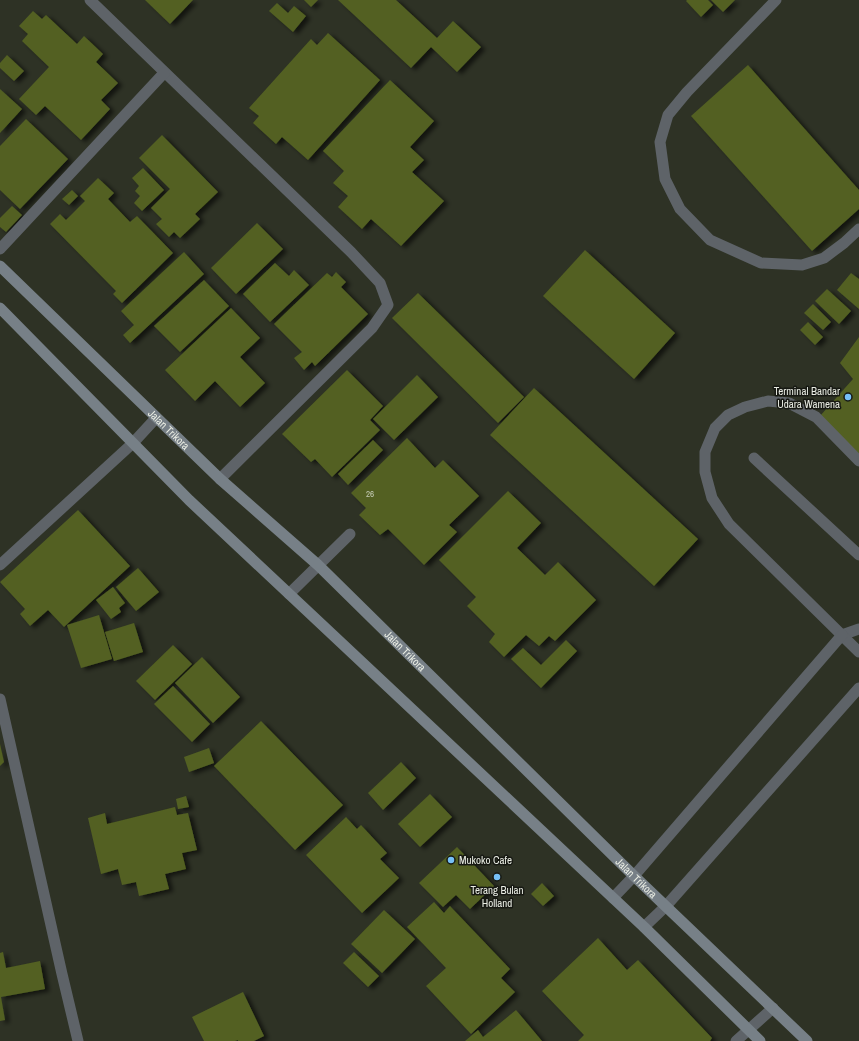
<svg xmlns="http://www.w3.org/2000/svg" width="859" height="1041" viewBox="0 0 859 1041" font-family="'Archivo Narrow',sans-serif">
  <style>
    .building { fill: #526022; filter: url(#shadow) }
    .lines { fill: none; stroke-linecap: round; stroke-linejoin: round }
    .service { stroke: #5e6368; stroke-width: 11 }
    .minor { stroke: #5e6368; stroke-width: 11 }
    .secondary { stroke: #778087; stroke-width: 11 }
    .poi-dot { fill: #76c0f7; stroke: #171913; stroke-width: 1.5 }
    .labels { text-anchor: middle; dominant-baseline: central; stroke-width: 3; stroke-linejoin: round; paint-order: stroke }
    .number-label { font-size: 9px; fill: #c4cab4 }
    .poi-label { font-size: 11px; fill: #eaede4; stroke: #171913; text-anchor: end }
    .street-label { font-size: 11px; fill: #eaede4; stroke: #171913 }
  </style>
  <defs>
    <filter id="shadow"><feDropShadow dx="4.5" dy="2.5" stdDeviation="2" flood-color="#0009"/></filter>
  </defs>
  <rect width="100%" height="100%" fill="#2e3225"/>
  <!-- building -->
  <g class="building">
    <path d="M145,0H193L170,24Z"/>
    <path d="M304,0H318L311,7Z"/>
    <path d="M338,0H396L437,38L453,21L481,47L457,72L431,47L411,68Z"/>
    <path d="M687,0H708L713,5L701,17L686,1Z"/>
    <path d="M711,0H735L723,12Z"/>
    <path d="M277,3L288,13L294,6L306,16L293,32L269,11Z"/>
    <path d="M33,11L42,19L46,15L77,44L84,36L103,54L96,62L118,83L101,100L110,109L81,140L45,106L36,115L19,99L49,67L22,41L28,34L19,26Z"/>
    <path d="M328,33L380,80L308,160L282,137L276,144L253,123L259,116L249,108L311,39L317,45Z"/>
    <path d="M7,55L24,71L14,81L0,68V63Z"/>
    <path d="M748,65L859,190V209L812,251L691,116Z"/>
    <path d="M390,80L434,121L410,147L424,160L412,172L444,201L401,246L371,219L362,229L338,207L348,196L333,183L344,171L323,151Z"/>
    <path d="M0,89L22,109L0,133Z"/>
    <path d="M26,119L68,159L20,209L0,190V146Z"/>
    <path d="M162,135L218,192L195,214L200,219L180,238L174,232L169,237L156,224L162,219L151,208L170,189L139,158Z"/>
    <path d="M143,168L164,190L142,211L134,203L140,196L135,191L139,186L132,178Z"/>
    <path d="M98,178L114,193L108,199L130,222L137,216L173,253L122,303L113,294L116,291L50,224L60,214L66,220L85,201L80,196Z"/>
    <path d="M72,190L78,196L69,205L62,199Z"/>
    <path d="M12,206L22,215L6,232L0,227V218Z"/>
    <path d="M257,223L283,249L236,294L211,268Z"/>
    <path d="M585,250L675,333L634,379L543,296Z"/>
    <path d="M184,252L204,274L130,343L123,335L134,325L121,311Z"/>
    <path d="M275,263L289,276L294,270L309,285L270,322L243,294Z"/>
    <path d="M336,272L346,282L341,287L368,314L315,366L312,362L304,370L294,358L302,352L274,324L327,273L332,277Z"/>
    <path d="M851,273L859,279V309L837,290Z"/>
    <path d="M204,280L229,306L180,352L154,326Z"/>
    <path d="M827,289L851,311L839,324L815,301Z"/>
    <path d="M418,293L524,397L498,423L392,318Z"/>
    <path d="M813,304L831,322L823,330L804,313Z"/>
    <path d="M231,308L260,338L240,357L265,383L240,407L215,381L195,401L165,370Z"/>
    <path d="M808,322L823,337L815,345L800,330Z"/>
    <path d="M859,337V454L820,416L853,379L840,363Z"/>
    <path d="M347,370L383,406L370,420L380,430L332,477L315,459L311,462L282,434Z"/>
    <path d="M417,375L438,397L394,440L373,419Z"/>
    <path d="M534,388L698,539L654,586L490,435Z"/>
    <path d="M407,438L435,468L443,460L479,496L449,525L457,532L424,565L388,529L380,535L359,515L366,508L351,493Z"/>
    <path d="M373,440L383,450L348,485L338,474Z"/>
    <path d="M508,491L541,523L517,548L545,575L558,562L596,600L555,641L549,636L539,646L526,635L504,657L489,642L495,634L467,606L476,597L439,560Z"/>
    <path d="M78,510L130,566L64,627L48,610L30,626L20,614L25,609L0,582Z"/>
    <path d="M138,568L159,592L136,611L116,587Z"/>
    <path d="M113,587L125,603L119,608L121,612L111,619L96,600Z"/>
    <path d="M99,615L112,659L81,668L67,625Z"/>
    <path d="M134,623L143,652L114,661L105,632Z"/>
    <path d="M566,640L577,651L541,688L511,659L523,648L541,665Z"/>
    <path d="M173,645L192,664L155,700L136,681Z"/>
    <path d="M202,657L240,697L213,723L175,683Z"/>
    <path d="M173,686L210,724L192,742L154,704Z"/>
    <path d="M261,721L343,805L295,850L214,766Z"/>
    <path d="M0,744L4,762L0,766Z"/>
    <path d="M209,748L214,763L189,772L184,757Z"/>
    <path d="M401,762L416,778L383,810L368,793Z"/>
    <path d="M430,794L452,817L420,847L398,824Z"/>
    <path d="M186,796L189,807L178,809L176,799Z"/>
    <path d="M175,807L177,815L188,813L197,850L182,853L186,869L165,874L169,889L139,896L136,882L122,885L118,869L101,874L88,818L105,813L107,824Z"/>
    <path d="M346,817L357,829L361,825L387,853L380,859L399,878L362,913L306,855Z"/>
    <path d="M457,847L494,886L470,909L456,895L443,907L419,883Z"/>
    <path d="M542,883L554,896L543,906L531,894Z"/>
    <path d="M434,902L444,913L450,906L510,969L501,978L515,992L471,1034L426,986L446,968L407,927Z"/>
    <path d="M384,910L415,939L382,973L351,944Z"/>
    <path d="M598,938L627,970L638,960L712,1038L710,1041H578L584,1035L542,991Z"/>
    <path d="M3,952L6,968L40,961L45,989L1,997L5,1020L0,1021V953Z"/>
    <path d="M354,952L379,976L368,987L343,963Z"/>
    <path d="M243,992L264,1036L254,1041H238V1040L235,1041H204L192,1017Z"/>
    <path d="M516,1010L542,1041H465L478,1030L483,1037Z"/>
  </g>
  <g class="lines">
    <!-- service -->
    <g class="service">
      <path d="M776,0L687,92L668,115L660,142L665,179L680,209L710,240L761,263L802,265L824,258L844,243L859,229"/>
      <path d="M754,458L859,555"/>
      <path d="M289,594L350,534"/>
      <path d="M842,635L859,629"/>
    </g>
    <!-- minor -->
    <g class="minor">
      <path d="M90,0L351,252L380,283L388,305L372,328L220,479"/>
      <path d="M0,249L164,73"/>
      <path d="M859,461L816,417L789,403L768,401L745,407L728,415L715,428L705,452V472L712,498L729,524L859,652"/>
      <path d="M0,565L133,443L156,418"/>
      <path d="M0,699L62,974L78,1041"/>
      <path d="M613,898L634,876L842,635"/>
      <path d="M644,927L666,906L859,688"/>
      <path d="M736,1041L773,1008"/>
    </g>
    <!-- secondary -->
    <g class="secondary">
      <path id="s1" d="M0,266L220,479L318,565L634,876L807,1041"/>
      <path d="M0,308L189,500L644,927L760,1041"/>
    </g>
  </g>
  <!-- markers -->
  <g class="poi-dot">
    <circle cx="848" cy="397" r="4"/>
    <circle cx="451" cy="860" r="4"/>
    <circle cx="497" cy="877" r="4"/>
  </g>
  <g class="labels">
    <!-- number labels -->
    <g class="number-label">
      <text x="370" y="494">26</text>
    </g>
    <!-- poi labels -->
    <g class="poi-label">
      <text x="840" y="391">Terminal Bandar<tspan x="840" dy="13">Udara Wamena</tspan></text>
      <text x="459" y="860" text-anchor="start">Mukoko Cafe</text>
      <text x="497" y="890" text-anchor="middle">Terang Bulan<tspan x="497" dy="13">Holland</tspan></text>
    </g>
    <!-- street labels -->
    <g class="street-label">
      <text stroke="none"><textPath href="#s1" startOffset="235">Jalan Trikora</textPath></text>
      <text stroke="none"><textPath href="#s1" startOffset="559">Jalan Trikora</textPath></text>
      <text stroke="none"><textPath href="#s1" startOffset="883">Jalan Trikora</textPath></text>
    </g>
  </g>
</svg>
